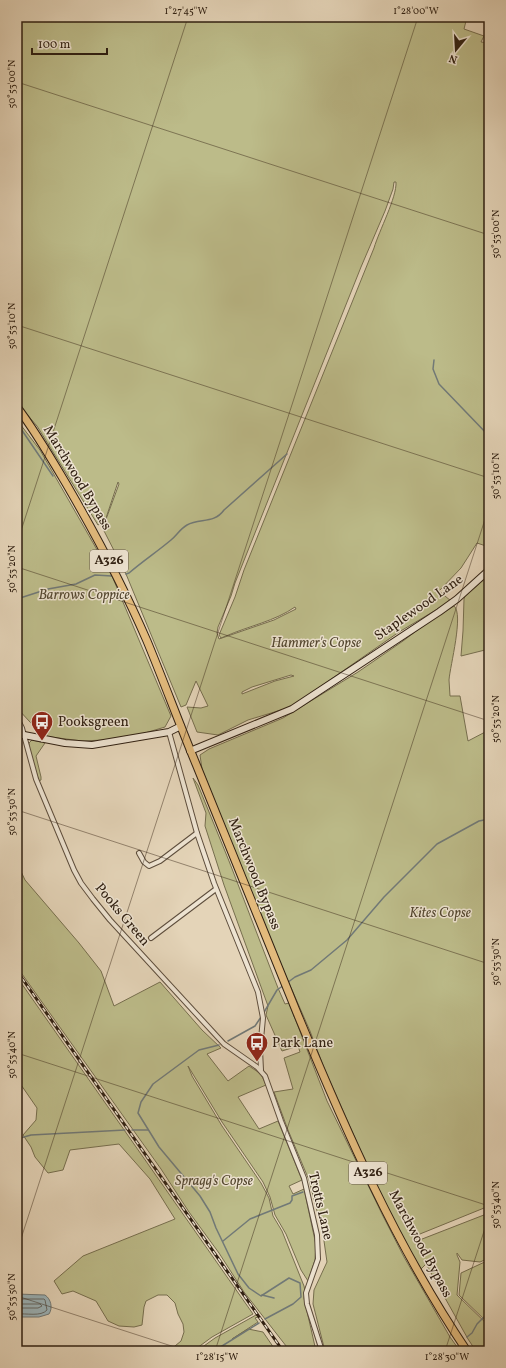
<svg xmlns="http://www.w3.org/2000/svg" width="506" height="1368" viewBox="0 0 506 1368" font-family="Vollkorn,serif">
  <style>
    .green { fill: #bcbb89; stroke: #766e4e; fill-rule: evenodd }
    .water { fill: #9cb5bb; stroke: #717977 }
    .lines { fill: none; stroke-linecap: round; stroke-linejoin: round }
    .shore { stroke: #666a66; stroke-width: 1 }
    .stream { stroke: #717977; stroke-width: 1.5 }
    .street-casing { stroke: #5d4d3c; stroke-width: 6 }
    .secondary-casing { stroke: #302012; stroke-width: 8 }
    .primary-casing { stroke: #302012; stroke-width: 9 }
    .street { stroke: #ede3d1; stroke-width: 4 }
    .secondary { stroke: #ede3d1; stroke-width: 6 }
    .primary { stroke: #e2ba7c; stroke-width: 7 }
    .rail-casing { stroke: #302012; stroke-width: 3 }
    .rail { stroke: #ede3d1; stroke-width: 1.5; stroke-dasharray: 4.5; stroke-linecap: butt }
    .ticks { fill: none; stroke: #302012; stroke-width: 1; stroke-opacity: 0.45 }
    .labels { text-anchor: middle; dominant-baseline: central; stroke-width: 3; stroke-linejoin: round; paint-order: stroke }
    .shield { fill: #ede3d1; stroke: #695a4b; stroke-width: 1 }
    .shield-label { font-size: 13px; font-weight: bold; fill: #302012 }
    .street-label { font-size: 14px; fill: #302012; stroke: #ede3d1 }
    .park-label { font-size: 14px; font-style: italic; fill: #534730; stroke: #ede3d1 }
    .poi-label { font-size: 14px; fill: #302012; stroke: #ede3d1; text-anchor: start }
    .neatline { fill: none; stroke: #302012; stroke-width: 1.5 }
    .ticks-label { font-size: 10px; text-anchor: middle; fill: #302012 }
  </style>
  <rect width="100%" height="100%" fill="#e4d4b8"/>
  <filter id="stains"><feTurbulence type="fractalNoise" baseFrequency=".005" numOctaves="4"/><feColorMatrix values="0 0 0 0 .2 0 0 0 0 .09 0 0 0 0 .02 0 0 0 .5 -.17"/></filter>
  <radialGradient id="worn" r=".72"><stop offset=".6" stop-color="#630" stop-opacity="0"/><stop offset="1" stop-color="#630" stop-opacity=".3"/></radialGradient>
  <!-- green -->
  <g class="green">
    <path d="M17,17H467L464,29L484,36L481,42L489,43V547L477,543L461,568L439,591L451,601L399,632L291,707L248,720L218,735L197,732L187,707L201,708L208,706L196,681L186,705L181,707L126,574L101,525L105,522L119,484L118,482L105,521L98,525L37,426L18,404L17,397ZM394,182H396C397,197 379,231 374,248L244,570L235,597L219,635L221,638L226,636C249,626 275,621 295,607L296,609L274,620L219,639L217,633L218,627L231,596L235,583L361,267L385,211L393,189ZM291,675L294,676L275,681L242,694V692L252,687Z"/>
    <path d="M17,420L40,450L112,576L171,716L165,727L125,739L82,741L43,736L17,708Z"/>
    <path d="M489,575V649L461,656L463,631L464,599L465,596Z"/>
    <path d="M454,606C464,614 450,666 449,680C449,685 450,691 450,696H460L468,741L489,730V1206L415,1236L417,1241L489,1213V1258L480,1262L462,1260L457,1253V1255L460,1262L457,1295L489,1326V1351H476L468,1339L426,1264L421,1269L408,1248L374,1181L324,1068L310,1031L271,942L202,769L200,755L209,749L283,718L358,672L403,641L428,622Z"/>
    <path d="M32,740L45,743L36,756L41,777V780L39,781L29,749V743Z"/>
    <path d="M193,778L198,785L229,861L278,988L285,1004L289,1003L327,1101L383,1216L404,1257L450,1337L460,1351H325L313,1304L314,1290L327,1262L323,1234L309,1180L288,1130L274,1092L293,1089L284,1058L300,1052L298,1046L282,1051L266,1015L268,1006L224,885L205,826L206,813Z"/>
    <path d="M17,863L25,880L79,943L101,971L114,1006L160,982L202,1030L221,1048L207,1054L228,1081L249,1066L261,1074L266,1085L238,1097L259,1129L278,1121L302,1180L289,1186L293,1194L304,1189L316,1245L315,1260L308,1281L301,1270L286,1234L275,1215L270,1197L263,1182L222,1122L188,1066L192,1076L222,1126L261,1183L269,1198L273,1216L282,1231L304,1286L305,1291L304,1298L316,1351H290L244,1292L219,1253L189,1212L161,1169L17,967Z"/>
    <path d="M17,977L253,1314L212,1337L193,1351H169L181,1341L184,1332L183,1324L178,1314L175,1303L167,1295H158L146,1301L144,1307L142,1325L134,1327L119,1326L108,1321L96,1301L73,1291L62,1294L54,1281L83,1256L175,1219L150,1179L119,1144L70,1150L63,1170L48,1173L35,1157L31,1147L23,1135L36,1120L37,1108L17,1079Z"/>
    <path d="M489,1260V1324L459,1295L461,1273Z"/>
    <path d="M256,1315L258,1317L255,1318L258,1322L232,1339L248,1329L263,1332L276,1351H214L219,1347L212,1351H197L215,1338Z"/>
  </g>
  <!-- water -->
  <path class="water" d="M17,1294L45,1295C51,1299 53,1308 49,1314L39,1317H17Z"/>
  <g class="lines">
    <!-- shore -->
    <g class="shore">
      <path d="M17,1299H44L45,1300L47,1310C41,1317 26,1313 17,1314"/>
      <path d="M17,1304H40L42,1306L38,1308H17"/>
    </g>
    <!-- stream -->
    <g class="stream">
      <path d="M434,360L433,369L439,384L489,436"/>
      <path d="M17,423L53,476"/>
      <path d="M126,574L129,573C143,561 158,551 171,540C177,535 180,529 187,525C200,518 214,524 224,510L287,454"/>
      <path d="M17,599L48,589L76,584L95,575L112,576"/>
      <path d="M287,983L295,977L311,970L347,940L384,897L437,844L479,821L489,819"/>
      <path d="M263,1014L277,990L284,985"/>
      <path d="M228,1041L255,1026L261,1017"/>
      <path d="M219,1045L199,1050L153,1084L141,1102L138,1113L159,1147L200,1196L210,1212L216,1228L238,1274L249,1288L261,1296L289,1278L300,1283L301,1297L293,1304L265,1319"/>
      <path d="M132,1130H148"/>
      <path d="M17,1139L31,1135L125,1130"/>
      <path d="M223,1241L250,1219L290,1203L292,1200V1196L303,1192"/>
      <path d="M262,1295L274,1298"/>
      <path d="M467,1337L472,1333L477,1324L489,1312"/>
      <path d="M214,1351L259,1323"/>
    </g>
    <!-- street casing -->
    <g class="street-casing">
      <g id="street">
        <path d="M17,718L22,728L36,779L74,870L81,883L93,899L110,920L224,1044L257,1067L265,1076L281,1121L304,1178L317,1235L318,1259L306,1293L307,1304L322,1351"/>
        <path d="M169,732L197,833L214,883L258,992L263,1018L260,1050L261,1070"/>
        <path d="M139,853L144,862L149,866L160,861L197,833"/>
        <path d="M151,938L216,889"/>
      </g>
    </g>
    <!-- secondary casing -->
    <g class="secondary-casing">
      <g id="secondary">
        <path d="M17,735H24L65,743L92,745L169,732L181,726"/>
        <path d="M190,751L292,709L439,612L457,599L489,570"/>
      </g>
    </g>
    <!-- primary casing -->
    <g class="primary-casing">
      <path id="primary" d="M17,407C36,432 52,460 68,487C97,537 124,588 147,641C164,682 179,723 196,764C229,847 263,930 297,1013C345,1129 396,1246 467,1351"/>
    </g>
    <!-- street -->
    <use href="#street" class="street"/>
    <!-- secondary -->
    <use href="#secondary" class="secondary"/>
    <!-- primary -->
    <use href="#primary" class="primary"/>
    <!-- rail casing -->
    <g class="rail-casing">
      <path id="rail" d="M17,971L283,1351"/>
    </g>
    <!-- rail -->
    <use href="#rail" class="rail"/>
  </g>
  <!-- ticks -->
  <path class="ticks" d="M17,82L489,235M17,325L489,478M17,543L188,17M17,567L489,721M17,810L489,964M17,1053L489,1206M17,1251L418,17M17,1296L187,1351M215,1351L489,507M445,1351L489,1216"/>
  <!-- icons -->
  <defs>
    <g id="bus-pin" transform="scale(1.15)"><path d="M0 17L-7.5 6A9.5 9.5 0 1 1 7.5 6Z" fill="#8f2418" stroke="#ede3d1"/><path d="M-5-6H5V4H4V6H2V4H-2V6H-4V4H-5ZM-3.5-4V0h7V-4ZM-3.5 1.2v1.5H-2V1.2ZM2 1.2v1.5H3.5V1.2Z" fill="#fff"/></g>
  </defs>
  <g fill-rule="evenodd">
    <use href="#bus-pin" x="42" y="722"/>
    <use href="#bus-pin" x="257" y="1043"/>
  </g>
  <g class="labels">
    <!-- shield labels -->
    <g class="shield">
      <rect x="90" y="550" width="38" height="22" rx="3"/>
      <rect x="349" y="1162" width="38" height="22" rx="3"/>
    </g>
    <g class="shield-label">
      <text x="109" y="561">A326</text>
      <text x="368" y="1173">A326</text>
    </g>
    <!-- street labels -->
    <g class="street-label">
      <text transform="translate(77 478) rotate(59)">Marchwood Bypass</text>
      <text transform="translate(419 608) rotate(-35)">Staplewood Lane</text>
      <text transform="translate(254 874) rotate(68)">Marchwood Bypass</text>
      <text transform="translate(122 915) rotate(50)">Pooks Green</text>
      <text transform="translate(320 1206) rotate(77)">Trotts Lane</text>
      <text transform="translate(420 1244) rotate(62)">Marchwood Bypass</text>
    </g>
    <!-- park labels -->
    <g class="park-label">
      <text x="84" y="595">Barrows Coppice</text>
      <text x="316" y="643">Hammer's Copse</text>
      <text x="440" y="913">Kites Copse</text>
      <text x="214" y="1181">Spragg's Copse</text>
    </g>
    <!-- poi labels -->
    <g class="poi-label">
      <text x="58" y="722">Pooksgreen</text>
      <text x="272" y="1043">Park Lane</text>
    </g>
  </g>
  <!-- margin -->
  <rect width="506" height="1368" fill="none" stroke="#e4d4b8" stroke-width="44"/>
  <!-- north arrow -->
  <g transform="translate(456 50) rotate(198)" stroke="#ede3d1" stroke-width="3" paint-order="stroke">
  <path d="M0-3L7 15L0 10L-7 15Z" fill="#302012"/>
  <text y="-6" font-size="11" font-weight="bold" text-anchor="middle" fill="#302012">N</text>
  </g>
  <!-- scale -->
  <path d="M32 48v6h75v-6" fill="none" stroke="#302012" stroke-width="2"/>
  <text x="38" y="48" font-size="12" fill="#302012" stroke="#ede3d1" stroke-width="3" paint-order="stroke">100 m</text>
  <rect x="22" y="22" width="462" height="1324" class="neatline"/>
  <g class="ticks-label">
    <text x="186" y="14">1°27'45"W</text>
    <text x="416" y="14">1°28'00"W</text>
    <text transform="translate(11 84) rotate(-90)" y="4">50°53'00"N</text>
    <text transform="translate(495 234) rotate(-90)" y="4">50°53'00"N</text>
    <text transform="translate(11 326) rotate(-90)" y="4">50°53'10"N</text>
    <text transform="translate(495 476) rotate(-90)" y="4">50°53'10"N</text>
    <text transform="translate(11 569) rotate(-90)" y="4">50°53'20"N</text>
    <text transform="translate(495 719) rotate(-90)" y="4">50°53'20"N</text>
    <text transform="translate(11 812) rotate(-90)" y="4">50°53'30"N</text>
    <text transform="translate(495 962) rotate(-90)" y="4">50°53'30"N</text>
    <text transform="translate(11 1055) rotate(-90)" y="4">50°53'40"N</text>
    <text transform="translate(495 1205) rotate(-90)" y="4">50°53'40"N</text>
    <text transform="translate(11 1297) rotate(-90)" y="4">50°53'50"N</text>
    <text x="217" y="1360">1°28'15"W</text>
    <text x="447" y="1360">1°28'30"W</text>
  </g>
  <rect width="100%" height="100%" filter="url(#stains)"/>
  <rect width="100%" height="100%" fill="url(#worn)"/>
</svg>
